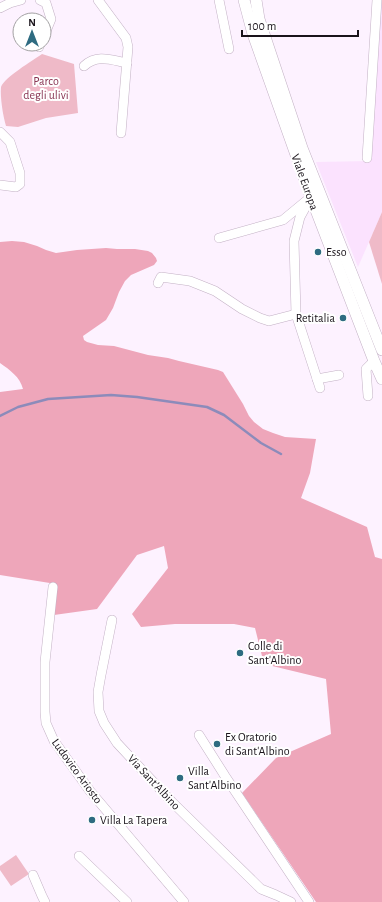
<svg xmlns="http://www.w3.org/2000/svg" width="382" height="902" viewBox="0 0 382 902" font-family="'Alegreya Sans',sans-serif">
  <style>
    .built { fill: #fbe2fe }
    .green { fill: #efbac8 }
    .forest { fill: #eea6ba }
    .lines { fill: none; stroke-linecap: round; stroke-linejoin: round }
    .stream { stroke: #8c8bba; stroke-width: 2.5 }
    .minor-casing { stroke: #c3b1c5; stroke-width: 10 }
    .tertiary-casing { stroke: #c3b1c5; stroke-width: 12 }
    .minor { stroke: #fff; stroke-width: 9 }
    .tertiary { stroke: #fff; stroke-width: 11 }
    .poi-dot { fill: #2e6b81; stroke: #fff; stroke-width: 1.5 }
    .labels { text-anchor: middle; dominant-baseline: central; stroke-width: 4; stroke-linejoin: round; paint-order: stroke }
    .park-label { font-size: 12px; fill: #883452; stroke: #fff }
    .street-label { font-size: 12px; fill: #19131a; stroke: #fff }
    .poi-label { font-size: 12px; fill: #19131a; stroke: #fff; text-anchor: start }
  </style>
  <rect width="100%" height="100%" fill="#fdf2ff"/>
  <!-- built -->
  <path class="built" d="M381,0H382V212L358,267L316,162L370,161Z"/>
  <!-- green -->
  <g class="green">
    <path d="M42,54L74,64L78,113L46,118L18,127L6,126C3,116 0,97 1,87C5,77 32,61 42,54Z"/>
    <path d="M382,212V284L369,242Z"/>
    <path d="M16,855L29,874L11,886L0,870V866Z"/>
  </g>
  <!-- forest -->
  <path class="forest" d="M12,241L24,242L37,246L46,250L56,253L77,250L106,248L117,249H135L148,251L152,253L156,258L157,261L154,265L131,275L125,281L119,292L113,308L106,320L83,336L84,340L87,342L98,345L114,346L148,355L168,358L179,361L218,370L223,372L243,404L249,416L254,422L263,429L273,433L285,437L316,439L310,473L301,498L367,527L375,557L382,559V902H316L242,793L276,758L331,734L326,679L264,664L255,628L234,624H175L141,627L132,614L168,568L164,546L137,555L97,609L54,615L56,584L0,575V392L23,389C20,377 10,370 0,363V242Z"/>
  <g class="lines">
    <!-- stream -->
    <path class="stream" d="M0,416L18,407L48,399L111,395L137,397L207,407L224,415L261,443L281,454"/>
    <!-- minor casing -->
    <g class="minor-casing">
      <g id="minor">
        <path d="M40,0L46,3L51,19L44,36"/>
        <path d="M98,0L126,38L128,47L121,133"/>
        <path d="M219,0L229,49"/>
        <path d="M0,8L10,3L21,0"/>
        <path d="M39,47L40,44"/>
        <path d="M84,66C97,54 111,60 127,63"/>
        <path d="M0,132L10,142L20,173V184L16,187L0,185"/>
        <path d="M367,158L377,0"/>
        <path d="M311,197L300,217L294,241L296,314L320,388"/>
        <path d="M219,238L283,220L306,201"/>
        <path d="M158,283L161,277L190,281L215,291L242,309L260,318L269,321L296,314"/>
        <path d="M317,379L339,375"/>
        <path d="M368,396L366,369L374,361"/>
        <path d="M53,587L45,662V712L46,723L54,741L90,791L184,902"/>
        <path d="M112,620L101,675L98,692L99,711L104,723L117,743L172,802L261,889L276,895L291,902"/>
        <path d="M199,735L225,776L309,902"/>
        <path d="M79,856L127,902"/>
        <path d="M33,875L42,896L45,902"/>
      </g>
    </g>
    <!-- tertiary casing -->
    <g class="tertiary-casing">
      <g id="tertiary">
        <path d="M244,0L253,34L311,197L374,361L382,379"/>
        <path d="M256,0L259,19L302,148L382,350"/>
      </g>
    </g>
    <!-- minor -->
    <use href="#minor" class="minor"/>
    <!-- tertiary -->
    <use href="#tertiary" class="tertiary"/>
  </g>
  <!-- markers -->
  <g class="poi-dot">
    <circle cx="318" cy="252" r="4"/>
    <circle cx="343" cy="318" r="4"/>
    <circle cx="240" cy="653" r="4"/>
    <circle cx="217" cy="744" r="4"/>
    <circle cx="180" cy="778" r="4"/>
    <circle cx="92" cy="820" r="4"/>
  </g>
  <g class="labels">
    <!-- park labels -->
    <g class="park-label">
      <text x="46" y="81">Parco<tspan x="46" dy="14">degli ulivi</tspan></text>
    </g>
    <!-- street labels -->
    <g class="street-label">
      <text transform="translate(305 182) rotate(70)">Viale Europa</text>
      <text transform="translate(77 771) rotate(54)">Ludovico Ariosto</text>
      <text transform="translate(154 782) rotate(47)">Via Sant'Albino</text>
    </g>
    <!-- poi labels -->
    <g class="poi-label">
      <text x="326" y="252">Esso</text>
      <text x="335" y="318" text-anchor="end">Retitalia</text>
      <text x="248" y="646">Colle di<tspan x="248" dy="14">Sant'Albino</tspan></text>
      <text x="225" y="737">Ex Oratorio<tspan x="225" dy="14">di Sant'Albino</tspan></text>
      <text x="188" y="771">Villa<tspan x="188" dy="14">Sant'Albino</tspan></text>
      <text x="100" y="820">Villa La Tapera</text>
    </g>
  </g>
  <!-- north arrow -->
  <g transform="translate(32 32)"><circle r="19" fill="#ffffff" stroke="#a3a1a3"/>
  <path d="M0-3L7 15L0 10L-7 15Z" fill="#2e6b81"/>
  <text y="-6" font-size="11" font-weight="bold" text-anchor="middle" fill="#19131a">N</text>
  </g>
  <!-- scale -->
  <path d="M242 30v6h116v-6" fill="none" stroke="#19131a" stroke-width="2"/>
  <text x="248" y="30" font-size="12" fill="#19131a" stroke="#ffffff" stroke-width="3" paint-order="stroke">100 m</text>
</svg>
